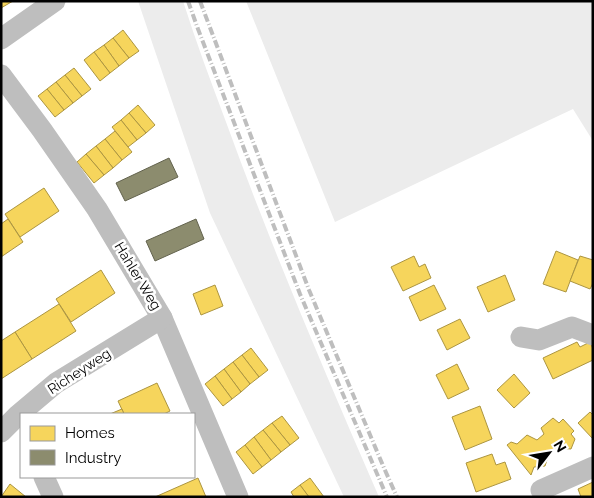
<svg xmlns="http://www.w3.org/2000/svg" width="594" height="498" viewBox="0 0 594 498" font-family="Raleway,sans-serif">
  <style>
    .green { fill: #ececec }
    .homes { fill: #f6d55c; stroke: #ac9540 }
    .industry { fill: #8c8c6e; stroke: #62624d }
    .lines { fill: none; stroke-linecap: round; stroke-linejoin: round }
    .minor { stroke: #bebebe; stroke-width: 21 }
    .rail { stroke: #bebebe; stroke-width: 4; stroke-dasharray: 8 2.5 1 2.5; stroke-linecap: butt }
    .labels { text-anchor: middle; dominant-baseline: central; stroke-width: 5; stroke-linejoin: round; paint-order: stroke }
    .street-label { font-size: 14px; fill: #000; stroke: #fff }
  </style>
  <rect width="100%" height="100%" fill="#fff"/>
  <!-- green -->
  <g class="green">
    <path d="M138,1H183C196,42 211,82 226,122C272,249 325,373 379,497H344L210,213Z"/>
    <path d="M246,1H593V141L573,109L335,222Z"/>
  </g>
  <!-- homes -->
  <g class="homes">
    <path d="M1,1H13L1,8Z"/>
    <path d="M123,30L139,51L129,58L113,38Z"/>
    <path d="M113,38L129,58L119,66L104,45Z"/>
    <path d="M104,45L119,66L110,73L94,52Z"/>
    <path d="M94,52L110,73L100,81L84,60Z"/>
    <path d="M74,68L91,89L82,96L65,75Z"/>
    <path d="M65,75L82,96L73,103L56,82Z"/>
    <path d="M56,82L73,103L64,110L47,89Z"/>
    <path d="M47,89L64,110L55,117L38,96Z"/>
    <path d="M138,105L155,125L146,133L129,113Z"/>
    <path d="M129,113L146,133L137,140L121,120Z"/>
    <path d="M121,120L137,140L128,147L112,127Z"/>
    <path d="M115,131L132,152L122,160L105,139Z"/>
    <path d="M105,139L122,160L113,168L96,146Z"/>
    <path d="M96,146L113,168L104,175L86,154Z"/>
    <path d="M86,154L104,175L94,183L77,162Z"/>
    <path d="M44,188L59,211L20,237L5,214Z"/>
    <path d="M8,219L23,242L1,257V224Z"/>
    <path d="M556,251L578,260L566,292L543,284Z"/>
    <path d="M414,256L419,267L425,264L431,278L403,291L391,267Z"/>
    <path d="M580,256L593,260V283L590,289L570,281Z"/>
    <path d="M101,270L115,293L71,322L56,299Z"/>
    <path d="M505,275L515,300L488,312L477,287Z"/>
    <path d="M215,285L223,306L201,315L193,294Z"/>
    <path d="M434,285L446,309L420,321L409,297Z"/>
    <path d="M59,304L76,331L32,359L15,332Z"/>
    <path d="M460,319L470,338L447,350L437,330Z"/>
    <path d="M15,332L32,359L1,379V341Z"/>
    <path d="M577,342L580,347L590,342L593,349V360L553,379L543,358Z"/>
    <path d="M251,348L268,370L259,377L242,355Z"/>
    <path d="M242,355L259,377L250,384L233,362Z"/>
    <path d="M233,362L250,384L241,392L224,369Z"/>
    <path d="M457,364L469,389L448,399L436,375Z"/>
    <path d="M224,369L241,392L232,399L215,376Z"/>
    <path d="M514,374L530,393L514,408L497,390Z"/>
    <path d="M215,376L232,399L223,406L205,384Z"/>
    <path d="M157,383L170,411L164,414H124L118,401Z"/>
    <path d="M480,406L492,439L465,450L452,417Z"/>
    <path d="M122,409L124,414H110Z"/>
    <path d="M590,412L593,415V439L578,423Z"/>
    <path d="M282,416L299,438L290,445L272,423Z"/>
    <path d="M553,418L559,423L563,419L574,431L571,434L575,439L571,449L556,448L549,454L545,466L534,467L531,475L507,445L511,442L517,444L527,435L537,440L544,434L541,428Z"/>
    <path d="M272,423L290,445L281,452L263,430Z"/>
    <path d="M263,430L281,452L271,460L254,437Z"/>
    <path d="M254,437L271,460L262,467L245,445Z"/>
    <path d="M245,445L262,467L253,474L236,452Z"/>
    <path d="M492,454L496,465L505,462L511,479L476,492L466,463Z"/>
    <path d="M198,478L206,497H155Z"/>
    <path d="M310,478L324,497H309L300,485Z"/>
    <path d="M593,482V497H581L578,489Z"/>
    <path d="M10,484L26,497H1Z"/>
    <path d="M300,485L309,497H294L291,492Z"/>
  </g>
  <!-- industry -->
  <g class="industry">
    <path d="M169,158L178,177L125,201L116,183Z"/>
    <path d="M196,219L204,239L155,261L146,241Z"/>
  </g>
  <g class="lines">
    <!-- minor -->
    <g class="minor">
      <path d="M1,39L55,1"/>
      <path d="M1,75L42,130L97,209L162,318L238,497"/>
      <path d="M521,337L539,340L572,327L593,335"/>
      <path d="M1,432L18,415L56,383L162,318"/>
      <path d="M44,477L53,497"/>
      <path d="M541,490L593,467"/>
    </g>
    <!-- rail -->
    <g class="rail">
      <path d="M188,1L198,29L300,294L387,497"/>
      <path d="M200,1L309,290L384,468L397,497"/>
    </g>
  </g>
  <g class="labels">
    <!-- street labels -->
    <g class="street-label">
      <text transform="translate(138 276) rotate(59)">Hahler Weg</text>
      <text transform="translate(79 371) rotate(-33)">Richeyweg</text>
    </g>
  </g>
  <!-- border -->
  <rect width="594" height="498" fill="none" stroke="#000000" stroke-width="5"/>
  <!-- legend -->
  <rect x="20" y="413" width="175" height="65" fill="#ffffff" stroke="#999999"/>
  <rect x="30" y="426" width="25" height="15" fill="#f6d55c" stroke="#999999"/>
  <text x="65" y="438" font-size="15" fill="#000000">Homes</text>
  <rect x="30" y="450" width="25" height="15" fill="#8c8c6e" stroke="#999999"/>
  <text x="65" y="463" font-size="15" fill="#000000">Industry</text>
  <!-- north arrow -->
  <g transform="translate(549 453) rotate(59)" stroke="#ffffff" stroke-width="4" paint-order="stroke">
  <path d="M0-4L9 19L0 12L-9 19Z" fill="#000000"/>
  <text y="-8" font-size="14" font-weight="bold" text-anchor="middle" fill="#000000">N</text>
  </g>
</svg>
